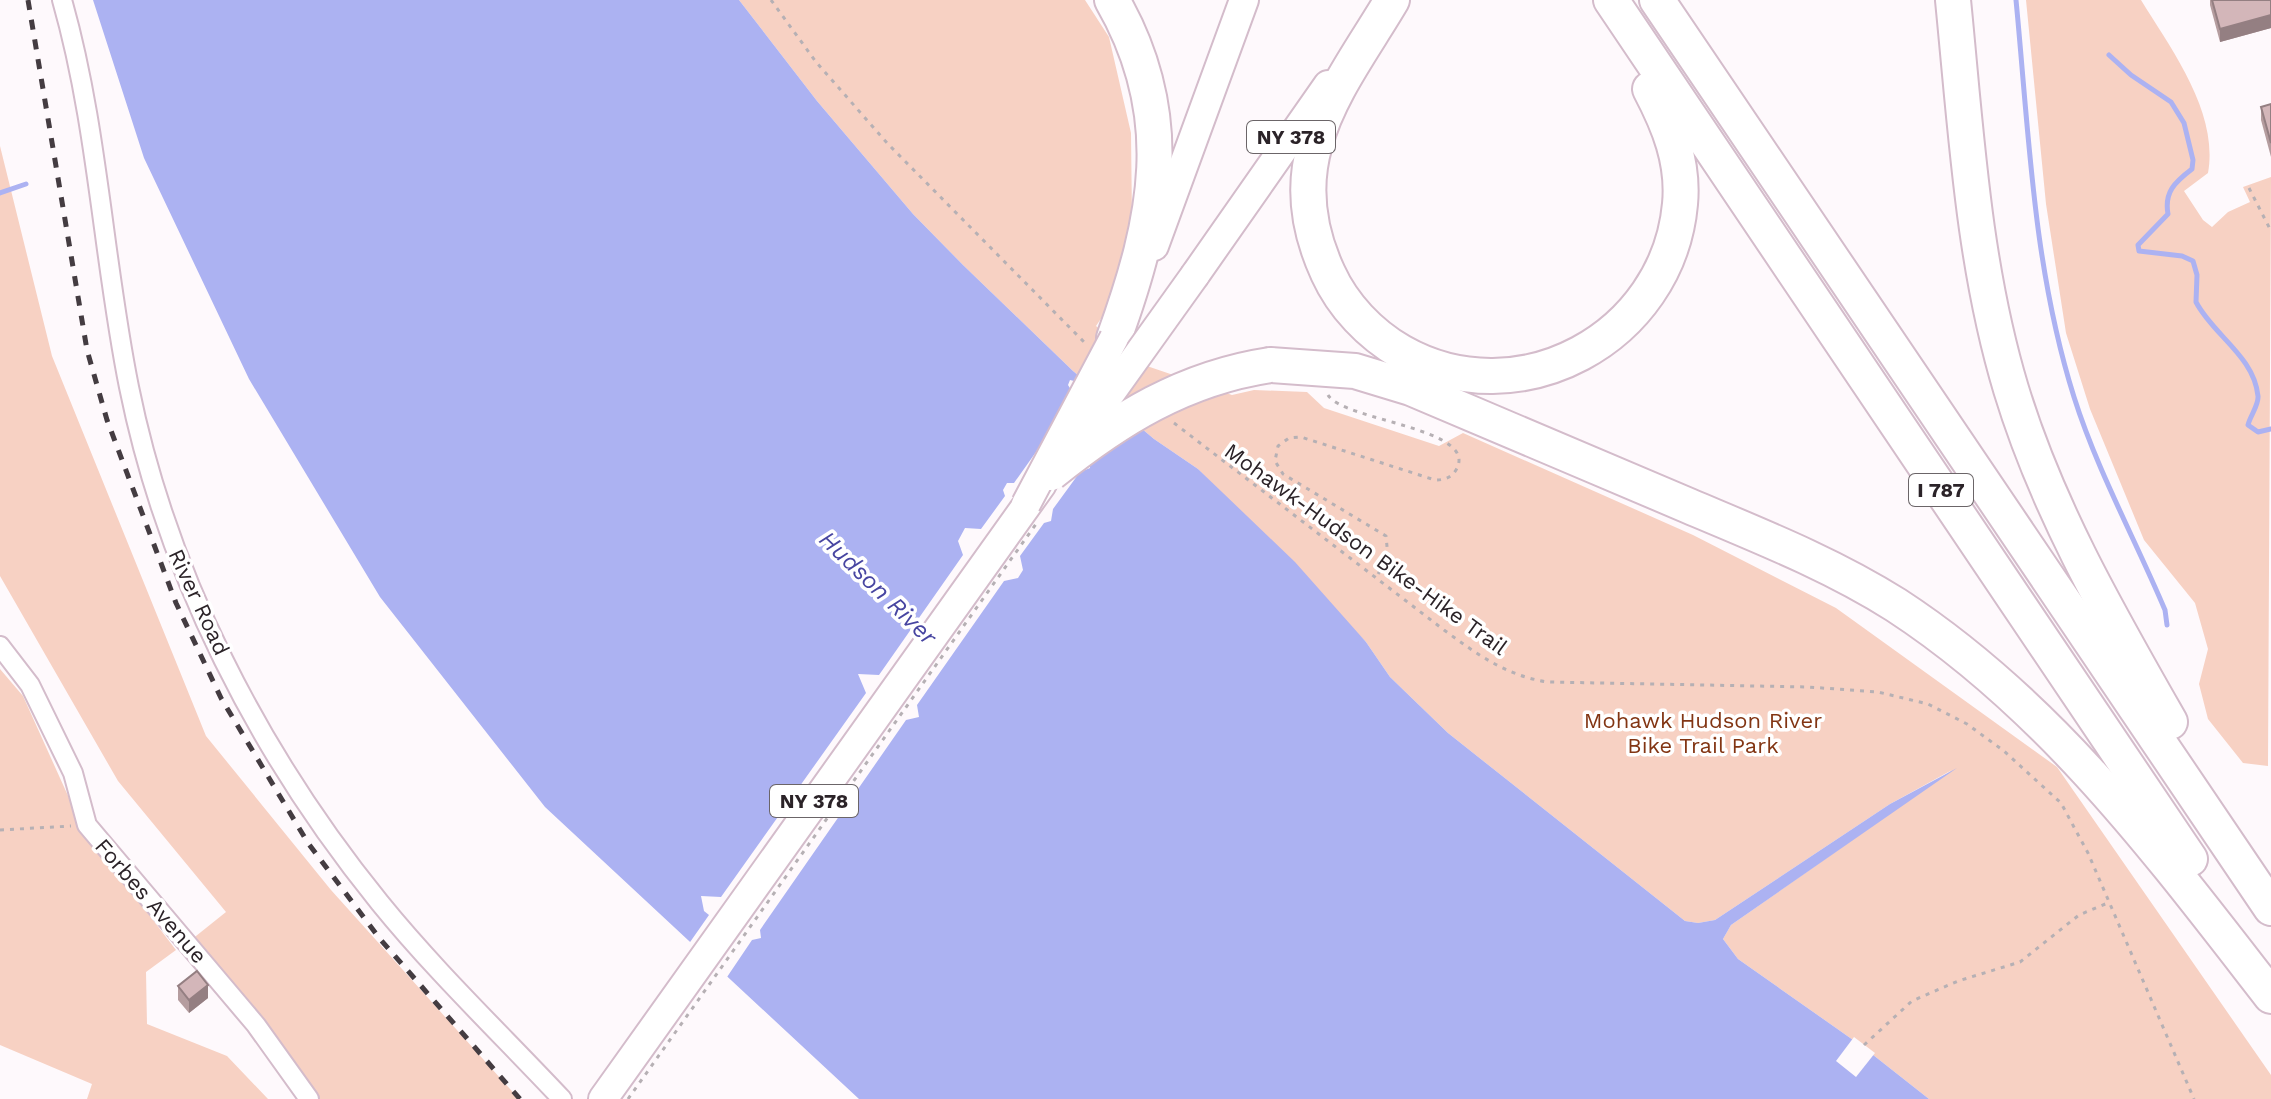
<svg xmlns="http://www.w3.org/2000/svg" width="2271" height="1099" viewBox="0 0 2271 1099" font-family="'Work Sans',sans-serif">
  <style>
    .green { fill: #f7d1c3 }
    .water { fill: #acb2f2 }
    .pier { fill: #fef9fc }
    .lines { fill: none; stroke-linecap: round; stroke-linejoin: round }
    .stream { stroke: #acb2f2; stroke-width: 5 }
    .minor-casing { stroke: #d4bccb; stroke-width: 22 }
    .primary-casing { stroke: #d4bccb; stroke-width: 32 }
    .motorway-casing { stroke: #d4bccb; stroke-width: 38 }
    .path { stroke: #b6b0b4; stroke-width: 3; stroke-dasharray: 4 6; stroke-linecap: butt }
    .minor { stroke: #fff; stroke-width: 18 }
    .primary { stroke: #fff; stroke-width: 28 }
    .motorway { stroke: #fff; stroke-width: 34 }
    .rail { stroke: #443c41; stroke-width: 5; stroke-dasharray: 10 10; stroke-linecap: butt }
    .primary-bridge-casing { stroke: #d4bccb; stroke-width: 32; stroke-linecap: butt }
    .motorway-bridge-casing { stroke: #d4bccb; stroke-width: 38; stroke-linecap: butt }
    .path-bridge { stroke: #b6b0b4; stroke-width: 3; stroke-dasharray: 4 6; stroke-linecap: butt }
    .primary-bridge { stroke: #fff; stroke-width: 28 }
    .motorway-bridge { stroke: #fff; stroke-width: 34 }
    .wall { fill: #b59d9f }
    .shaded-wall { fill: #947f82 }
    .building { fill: #d3b6b9; stroke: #947f82; stroke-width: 2 }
    .labels { text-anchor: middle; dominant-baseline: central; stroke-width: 7; stroke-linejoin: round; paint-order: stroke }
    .shield { fill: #fff; stroke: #6b6568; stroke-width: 2 }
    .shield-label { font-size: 20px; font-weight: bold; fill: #2b2328 }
    .street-label { font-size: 22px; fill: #2b2328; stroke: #fff }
    .park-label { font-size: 22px; fill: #823513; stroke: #fff }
    .water-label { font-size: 24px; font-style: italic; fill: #4745a1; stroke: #fff }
  </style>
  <rect width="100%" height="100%" fill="#fef9fc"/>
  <!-- green -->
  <g class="green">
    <path d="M739,0H1085L1109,37L1131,133L1132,219L1106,311L1096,326L1144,365L1232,395L1254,390L1307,392L1324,408L1439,446L1463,433L1693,535L1836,608L2057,767L2271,1075V1099H1929L1863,1047L1738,959L1723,939L1731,925L1952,770L1890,804L1715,920L1698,923L1685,921L1448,733L1390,677L1366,642L1198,469L1154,439L1073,371L963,265L913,214L817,101Z"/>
    <path d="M2026,0H2141C2171,49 2219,112 2208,173L2184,191L2203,220L2212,227L2228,212L2250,202L2243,187L2271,177L2268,766L2243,763L2208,719L2199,684L2208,649L2195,603L2144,540L2090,409L2066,333L2046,204Z"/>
    <path d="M0,146L52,356L206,736L331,890L519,1099H318L191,940L226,912L118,781L0,576Z"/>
    <path d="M0,669L23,696L83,829L176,950L146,972L147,1024L227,1056L268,1099H87L92,1084L0,1045Z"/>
  </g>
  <!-- water -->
  <path class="water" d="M93,0H739L817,101L913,214L963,265L1073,371L1154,439L1198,469L1295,562L1366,642L1390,677L1448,733L1685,921L1698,923L1715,920L1890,804L1957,768L1731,925L1723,939L1738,959L1863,1047L1929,1099H859L545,807L380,597L249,379L144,158Z"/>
  <!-- pier -->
  <g class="pier">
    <path d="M1070,380L1078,382L1090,468L1080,472L1053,509L1051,521L1044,523L1020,556L1023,570L1018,578L1004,581L917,705L919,717L906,720L760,930L761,938L752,940L725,980L688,945L709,915L704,911L701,896L721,897L866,693L858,674L879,675L963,555L958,541L965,528L981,529L1005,496L1003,490L1007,483H1014L1048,435L1073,393L1068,385Z"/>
    <path d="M1854,1037L1875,1053L1856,1077L1836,1061Z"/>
  </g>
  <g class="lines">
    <!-- stream -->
    <g class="stream">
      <path d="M2016,0C2029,134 2033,267 2074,397C2097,470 2135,539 2165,610L2167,625"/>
      <path d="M2109,55L2131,75L2171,102L2184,123L2193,160L2192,169C2175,182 2164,192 2168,214L2138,245L2139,251L2182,256L2193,261L2197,275L2196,302C2213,335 2254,356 2258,396C2259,405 2250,416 2248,425L2258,432L2271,429"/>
      <path d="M0,193L26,184"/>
    </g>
    <!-- minor casing -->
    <g class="minor-casing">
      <g id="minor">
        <path d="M62,0C98,126 103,259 129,387C167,575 259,754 380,903C436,972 501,1034 562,1099"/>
        <path d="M0,646L30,685L73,773L87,825L256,1025L309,1099"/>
      </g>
    </g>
    <!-- primary casing -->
    <g class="primary-casing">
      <g id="primary">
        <path d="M1154,246L1244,0"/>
        <path d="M1195,275L1328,85"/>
        <path d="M603,1099L1042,484"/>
      </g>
    </g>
    <!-- motorway casing -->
    <g class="motorway-casing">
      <g id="motorway">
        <path d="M1112,0C1179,116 1157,219 1114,338"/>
        <path d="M1392,0C1365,46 1329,93 1315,144C1302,188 1309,232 1328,273C1343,306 1370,334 1401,352C1519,419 1668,338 1680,204C1684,162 1669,125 1650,89"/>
        <path d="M1611,0L2190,859"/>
        <path d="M1657,0L2271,908"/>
        <path d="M1953,0C1966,130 1973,263 2011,389C2047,508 2109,615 2170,722"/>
        <path d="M1270,365L1355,371L1411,388C1503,428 1596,467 1689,506C1760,536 1831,564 1896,605C2051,706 2159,852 2271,996"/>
      </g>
    </g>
    <!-- path -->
    <g class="path">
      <path d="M771,0L816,62L888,144L1085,343"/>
      <path d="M2249,188L2271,231"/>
      <path d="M1328,395C1343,421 1481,428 1456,470C1451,478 1444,480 1435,480L1301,437L1289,438L1278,446L1275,461L1283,474L1386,536L1388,557L1377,576"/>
      <path d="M1174,423L1444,630C1477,654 1506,676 1548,682L1808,687L1878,692L1928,704L1967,724L2004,751L2061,803L2088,853L2194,1099"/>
      <path d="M0,830L71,826"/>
      <path d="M1864,1045L1912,1001L1958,981L2020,962L2079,915L2110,902"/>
    </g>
    <!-- minor -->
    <use href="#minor" class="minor"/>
    <!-- primary -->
    <use href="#primary" class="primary"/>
    <!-- motorway -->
    <use href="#motorway" class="motorway"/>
    <!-- rail -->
    <path class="rail" d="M28,0L87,350L107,420L176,603L221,698L308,843L380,939L520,1099"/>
    <!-- primary-bridge casing -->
    <g class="primary-bridge-casing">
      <g id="primary-bridge">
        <path d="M1069,451L1195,275"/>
        <path d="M1026,504L1114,338"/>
      </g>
    </g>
    <!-- motorway-bridge casing -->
    <g class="motorway-bridge-casing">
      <path id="motorway-bridge" d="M1051,473C1118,419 1184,378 1270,365"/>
    </g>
    <!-- path-bridge -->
    <path class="path-bridge" d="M628,1099L1036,524"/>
    <!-- primary-bridge -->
    <use href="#primary-bridge" class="primary-bridge"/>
    <!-- motorway-bridge -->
    <use href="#motorway-bridge" class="motorway-bridge"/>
  </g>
  <!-- wall -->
  <g class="wall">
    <path d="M2210,0H2271V28L2220,42L2210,5Z"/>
    <path d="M2271,104V157L2261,120V107Z"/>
    <path d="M178,986L208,998L189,1013L178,1000Z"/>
  </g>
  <!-- shaded-wall -->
  <g class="shaded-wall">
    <path d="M2271,15V28L2220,42V29Z"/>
    <path d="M208,985V998L189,1013V1000Z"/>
  </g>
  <!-- building -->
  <g class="building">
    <path d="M2212,0H2271V15L2220,29Z"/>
    <path d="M2271,104V143L2261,107Z"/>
    <path d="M197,971L208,985L189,1000L178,986Z"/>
  </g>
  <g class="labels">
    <!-- shield labels -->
    <g class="shield">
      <rect x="1247" y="121" width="88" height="32" rx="6"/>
      <rect x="1909" y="474" width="64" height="32" rx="6"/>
      <rect x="770" y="785" width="88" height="32" rx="6"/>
    </g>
    <g class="shield-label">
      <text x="1291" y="137">NY 378</text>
      <text x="1941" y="490">I 787</text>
      <text x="814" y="801">NY 378</text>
    </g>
    <!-- street labels -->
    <g class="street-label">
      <text transform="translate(1366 549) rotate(36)">Mohawk-Hudson Bike-Hike Trail</text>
      <text transform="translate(199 602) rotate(65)">River Road</text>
      <text transform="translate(151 901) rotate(49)">Forbes Avenue</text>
    </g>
    <!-- park labels -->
    <g class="park-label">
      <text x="1703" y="720">Mohawk Hudson River<tspan x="1703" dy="25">Bike Trail Park</tspan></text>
    </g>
    <!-- water labels -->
    <g class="water-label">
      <text transform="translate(878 588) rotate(44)">Hudson River</text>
    </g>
  </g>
</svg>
